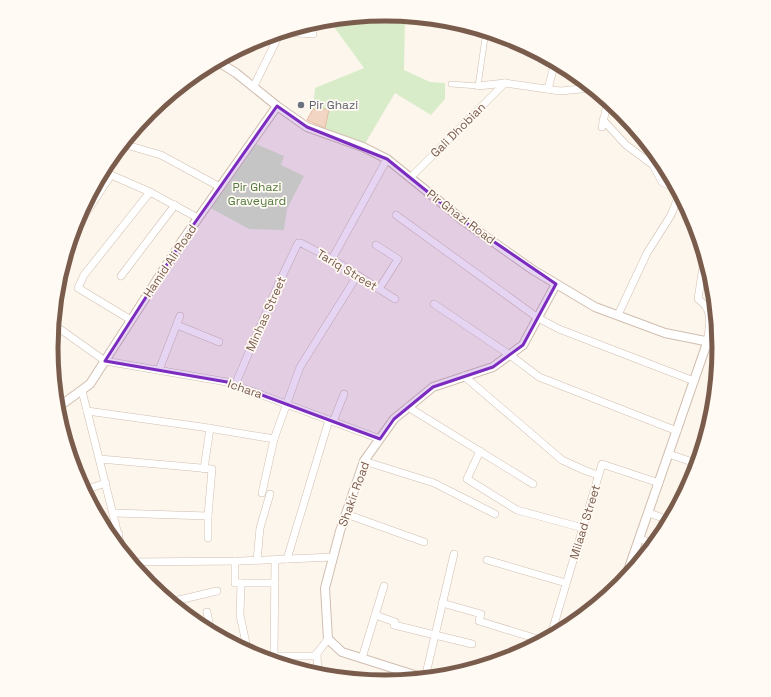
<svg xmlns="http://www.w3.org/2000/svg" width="771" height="697" viewBox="0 0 771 697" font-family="'Space Grotesk',sans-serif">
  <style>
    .green { fill: #d8ecc9 }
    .building { fill: #f3d5c3; stroke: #e6bba3 }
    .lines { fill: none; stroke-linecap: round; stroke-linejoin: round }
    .pedestrian-casing { stroke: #d1beb0; stroke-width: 6 }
    .minor-casing { stroke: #d1beb0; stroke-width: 8 }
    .tertiary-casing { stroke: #d1beb0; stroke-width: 10 }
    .pedestrian { stroke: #fff; stroke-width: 5 }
    .minor { stroke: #fff; stroke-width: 7 }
    .tertiary { stroke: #fff; stroke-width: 8 }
    .marked { fill: #7b2cbf; fill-opacity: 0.2; stroke: #7b2cbf; stroke-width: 3; stroke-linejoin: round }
    .worship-dot { fill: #6b7280; stroke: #fffaf3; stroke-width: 1.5 }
    .labels { text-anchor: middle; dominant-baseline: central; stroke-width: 3.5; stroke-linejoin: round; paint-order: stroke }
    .worship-label { font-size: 12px; fill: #5b616d; stroke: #fffaf3; text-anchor: start }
    .street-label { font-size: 12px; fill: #7a5c4d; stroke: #fffaf3 }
    .park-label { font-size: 12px; fill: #537a41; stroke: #fffaf3 }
    .rim { fill: none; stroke: #7a5c4d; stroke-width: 5 }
  </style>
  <rect width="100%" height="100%" fill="#fdf6ec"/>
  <!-- green -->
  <g class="green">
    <path d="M386,14L405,16L404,70L430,82L445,83V99L431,115L395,93L363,147L324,133L329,109H313L315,88L364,68L329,20Z"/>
    <path d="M252,142L284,156L281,165L304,176L287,209L284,230L249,229L207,206Z"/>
  </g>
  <!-- building -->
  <path class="building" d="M313,109H329L325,128L307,120Z"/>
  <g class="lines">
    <!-- pedestrian casing -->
    <g class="pedestrian-casing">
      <path id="pedestrian" d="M451,84L478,86L486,31"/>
    </g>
    <!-- minor casing -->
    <g class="minor-casing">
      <g id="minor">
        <path d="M283,32L313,34"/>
        <path d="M221,63L224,57"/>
        <path d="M254,86L280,33"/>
        <path d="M478,86L505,83L560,91L592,88"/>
        <path d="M548,89L555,62"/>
        <path d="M603,120L626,145L653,165L662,182L678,190"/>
        <path d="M602,127L608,100"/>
        <path d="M123,144L161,155L220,187"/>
        <path d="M410,178L505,83"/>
        <path d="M98,180L111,175"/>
        <path d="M396,215L538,318L559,329L694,381"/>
        <path d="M69,244L86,213L111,175L150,192"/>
        <path d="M376,245L398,259L379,289"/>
        <path d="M705,254L698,299C715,311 709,325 707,343"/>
        <path d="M332,259L387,159"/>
        <path d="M121,276L175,205"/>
        <path d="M434,304L510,355L539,377L677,431"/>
        <path d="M618,315L647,253L671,215L680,193"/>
        <path d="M131,320L78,288L84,275L150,192L198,218"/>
        <path d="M53,324L105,361L227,382L380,439"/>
        <path d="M177,325L219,342"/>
        <path d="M159,370L180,316"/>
        <path d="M464,376L562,460L586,471L598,475"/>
        <path d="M235,385L278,285L298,243H301L332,259L395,299"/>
        <path d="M82,391L123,554"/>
        <path d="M408,407L533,484"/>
        <path d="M87,411L202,427L274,439"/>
        <path d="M333,422L344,394"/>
        <path d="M480,451L467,479L517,510L583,528"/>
        <path d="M669,454L698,464"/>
        <path d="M100,459L212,469L208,516"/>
        <path d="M364,461L434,483L495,514"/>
        <path d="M204,469L210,428"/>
        <path d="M84,490L106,483"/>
        <path d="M262,493L274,439L300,367L357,276"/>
        <path d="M114,513L208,516V538"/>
        <path d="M649,513L671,521"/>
        <path d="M346,514L424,542"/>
        <path d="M108,534H119"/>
        <path d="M640,539L656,544"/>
        <path d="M287,559L329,420"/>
        <path d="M257,560L260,528L270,494"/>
        <path d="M487,560L566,583"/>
        <path d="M235,561V583H275"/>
        <path d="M130,562L241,561L333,557"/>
        <path d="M241,583L240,615L247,648"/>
        <path d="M170,602L217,591"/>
        <path d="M442,603L481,614L479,621L544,641"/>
        <path d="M207,612L211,633"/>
        <path d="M375,615L395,622L394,625L472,644"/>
        <path d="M550,638L602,464L659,483"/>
        <path d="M317,653L318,676"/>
        <path d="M274,656L275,560"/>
        <path d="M362,658L384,586"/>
        <path d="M273,662L274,656H315L328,639"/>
        <path d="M425,678L454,554"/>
      </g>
    </g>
    <!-- tertiary casing -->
    <g class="tertiary-casing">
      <g id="tertiary">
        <path d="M217,61L236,73L277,106L307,127L363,147L387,159L465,222L533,270L595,307L665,333L720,344"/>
        <path d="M57,408L90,384L182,241L277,106"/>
        <path d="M624,582L707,343"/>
        <path d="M427,679L342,652L328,639L325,588L340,531L364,461L394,419L433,387L493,367L523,345L556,284"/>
      </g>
    </g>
    <!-- pedestrian -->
    <use href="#pedestrian" class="pedestrian"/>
    <!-- minor -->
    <use href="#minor" class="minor"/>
    <!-- tertiary -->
    <use href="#tertiary" class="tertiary"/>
  </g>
  <!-- marked area -->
  <path class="marked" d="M277,106L307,127L387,159L465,222L556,284L523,345L493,367L433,387L394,419L380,439L227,382L105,361L182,241Z"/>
  <!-- markers -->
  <circle class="worship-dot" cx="301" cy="105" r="4"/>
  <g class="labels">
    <!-- worship labels -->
    <g class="worship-label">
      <text x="309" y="105">Pir Ghazi</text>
    </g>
    <!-- street labels -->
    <g class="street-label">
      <text transform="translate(458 130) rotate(-45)">Gali Dhobian</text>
      <text transform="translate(461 217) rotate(37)">Pir Ghazi Road</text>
      <text transform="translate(170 261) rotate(-56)">Hamid Ali Road</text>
      <text transform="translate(347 270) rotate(31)">Tariq Street</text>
      <text transform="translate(266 314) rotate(-66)">Minhas Street</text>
      <text transform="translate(245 389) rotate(19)">Ichara</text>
      <text transform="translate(354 494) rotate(-70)">Shakir Road</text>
      <text transform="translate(585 522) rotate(-73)">Milaad Street</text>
    </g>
    <!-- park labels -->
    <g class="park-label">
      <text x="257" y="187">Pir Ghazi<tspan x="257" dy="14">Graveyard</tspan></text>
    </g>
  </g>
  <!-- crop -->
  <path d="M0 0H771V697H0ZM58 348a327 327 0 1 1 654 0a327 327 0 1 1-654 0Z" fill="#fffaf3" fill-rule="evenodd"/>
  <path class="rim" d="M58 348a327 327 0 1 1 654 0a327 327 0 1 1-654 0Z"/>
</svg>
